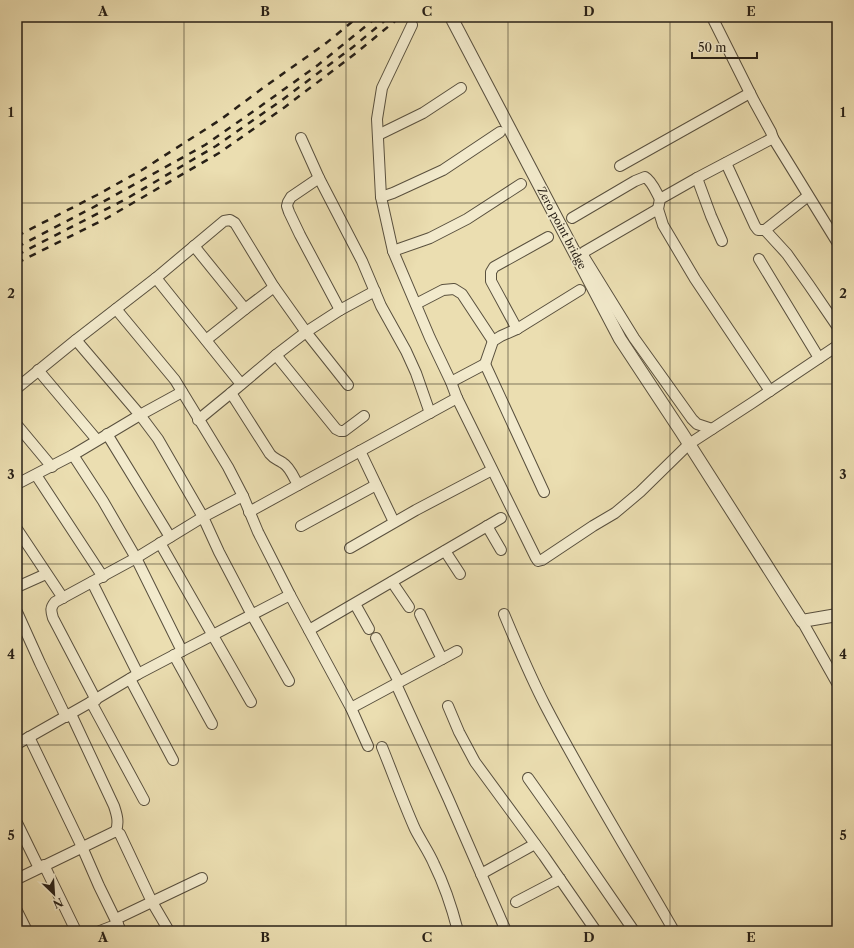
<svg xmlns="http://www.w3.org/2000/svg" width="854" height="948" viewBox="0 0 854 948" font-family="'Libre Caslon Text',serif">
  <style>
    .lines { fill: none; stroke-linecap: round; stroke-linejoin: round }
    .minor-casing { stroke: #59503e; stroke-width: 12 }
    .tertiary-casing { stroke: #59503e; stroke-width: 14 }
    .minor { stroke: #f2eacc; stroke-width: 10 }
    .tertiary { stroke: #f2eacc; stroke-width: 12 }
    .rail { stroke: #282017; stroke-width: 2.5; stroke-dasharray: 7 7; stroke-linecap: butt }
    .grid { fill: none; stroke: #282017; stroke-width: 1; stroke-opacity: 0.55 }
    .labels { text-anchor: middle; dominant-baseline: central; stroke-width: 3; stroke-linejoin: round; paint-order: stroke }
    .street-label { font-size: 11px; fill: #282017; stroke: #f2eacc }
    .neatline { fill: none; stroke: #282017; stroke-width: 1.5 }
    .grid-label { font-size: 13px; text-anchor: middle; font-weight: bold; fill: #282017 }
  </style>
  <rect width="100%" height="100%" fill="#ebdeb1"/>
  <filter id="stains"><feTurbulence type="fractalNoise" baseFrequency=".005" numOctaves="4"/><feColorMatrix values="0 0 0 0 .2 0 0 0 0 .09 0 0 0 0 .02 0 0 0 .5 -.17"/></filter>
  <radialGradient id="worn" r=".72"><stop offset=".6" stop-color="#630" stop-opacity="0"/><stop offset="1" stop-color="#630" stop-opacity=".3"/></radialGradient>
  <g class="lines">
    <!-- minor casing -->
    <g class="minor-casing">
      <g id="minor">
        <path d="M712,17L754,101L771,132L773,138L837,242"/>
        <path d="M412,25L382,88L377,119L381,197L393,251L430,338L451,382L457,398L536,558L538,561L542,560L593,526L615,513L640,492L689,444L752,403L837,346"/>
        <path d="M378,135L423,113L461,88"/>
        <path d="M301,138L319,178L362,261L381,306L406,351L416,373L430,413"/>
        <path d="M726,163L755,226L758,230H765"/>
        <path d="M620,166L750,93"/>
        <path d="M319,178L291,197L288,202L287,206L289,212L300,235L340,310"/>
        <path d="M697,178L711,216L722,241"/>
        <path d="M808,196L765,230L787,254L809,285L837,326"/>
        <path d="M381,197L393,193L443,170L500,132"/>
        <path d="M658,209L584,252V257L634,338L692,419L697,424L712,429"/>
        <path d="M572,218L635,181L645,177C652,181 656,192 660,199"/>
        <path d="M194,246L245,309"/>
        <path d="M393,251L430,238L467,219L521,184"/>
        <path d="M759,259L819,358"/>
        <path d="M156,278L241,384"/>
        <path d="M416,304L443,290L454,289L462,294L493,341"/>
        <path d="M116,309L175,380L228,467L243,496L258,532L290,595L351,708L368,746"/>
        <path d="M517,329L491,281V272L494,267L548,237"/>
        <path d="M76,340L140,415L158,439L203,517L219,552L252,615L289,681"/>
        <path d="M206,340L245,309L274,287"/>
        <path d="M276,355L336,429L340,431H344L364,416"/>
        <path d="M485,364L493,341L501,336L517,329L580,290"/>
        <path d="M38,370L97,440"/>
        <path d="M451,382L485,364L544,492"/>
        <path d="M17,388L76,340L156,278L224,221L230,220L235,223L274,287L306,332L348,385"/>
        <path d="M770,391L695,279L663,225L658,209L660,199L697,178L773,138"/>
        <path d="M231,393L270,454C274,459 277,459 283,463C290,467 294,478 298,485"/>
        <path d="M198,420L231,393L276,355L306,332L340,310L375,291"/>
        <path d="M17,425L52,467"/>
        <path d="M107,434L170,537"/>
        <path d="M360,451L394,522"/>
        <path d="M73,455L103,501L136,558L182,651"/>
        <path d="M36,475L103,577"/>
        <path d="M17,484L73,455L140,415L182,392"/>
        <path d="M249,512L298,485L457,398"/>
        <path d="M301,526L376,485"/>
        <path d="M487,526L501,550"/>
        <path d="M17,529L63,598"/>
        <path d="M160,543L251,702"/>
        <path d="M350,548L416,510L492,470"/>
        <path d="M445,551L460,574"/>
        <path d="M92,582L138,674"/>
        <path d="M392,582L409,607"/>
        <path d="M17,587L46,574"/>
        <path d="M355,604L369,629"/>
        <path d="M17,612L40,663L66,717"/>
        <path d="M420,614L442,659"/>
        <path d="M504,614C517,645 530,676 545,705C585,782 631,856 674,931"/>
        <path d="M802,621L837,683"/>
        <path d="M309,630L501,518"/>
        <path d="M376,638L399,682"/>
        <path d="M174,655L212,724"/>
        <path d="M130,679L173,760"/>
        <path d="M396,684L448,798L506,931"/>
        <path d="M96,700L53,618C51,611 50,608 55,602L136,558L203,517L243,496"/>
        <path d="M91,702L144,800"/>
        <path d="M448,706L459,732L475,762L544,856L596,931"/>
        <path d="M351,708L457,651"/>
        <path d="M71,714L114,806C117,815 119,822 116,831"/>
        <path d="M29,737L82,847L99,886L121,931"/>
        <path d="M17,744L91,702L138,674L182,651L290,595"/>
        <path d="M382,747C393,774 403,802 415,829C421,841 429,852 434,864C445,886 452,908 458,931"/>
        <path d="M528,778L557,819L634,931"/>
        <path d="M17,823L39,868"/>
        <path d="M44,865L76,931"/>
        <path d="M481,874L535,844"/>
        <path d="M17,879L116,831L120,834L152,902L169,931"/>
        <path d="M516,902L560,879"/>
        <path d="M17,911L27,931"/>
        <path d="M116,919L202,878"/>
        <path d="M100,931L118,924"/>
      </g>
    </g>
    <!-- tertiary casing -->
    <g class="tertiary-casing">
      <path id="tertiary" d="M451,17L620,339L682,433L802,621L837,615"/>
    </g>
    <!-- minor -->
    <use href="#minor" class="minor"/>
    <!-- tertiary -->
    <use href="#tertiary" class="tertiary"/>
    <!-- rail -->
    <g class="rail">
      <path d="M17,236L97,195L142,170L220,120L267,85L325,44L358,17"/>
      <path d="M17,247L92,208L205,145L258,108L318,65L377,17"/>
      <path d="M17,255L126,199L216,146L282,100L353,47L389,17"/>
      <path d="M17,263L107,218L219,153L285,107L356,53L400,17"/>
    </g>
  </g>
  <!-- grid -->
  <path class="grid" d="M184,17V931M346,17V931M508,17V931M670,17V931M17,203H837M17,384H837M17,564H837M17,745H837"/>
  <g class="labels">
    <!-- street labels -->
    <g class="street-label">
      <text transform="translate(562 228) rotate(62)">Zero point bridge</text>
    </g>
  </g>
  <!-- margin -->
  <rect width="854" height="948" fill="none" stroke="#ebdeb1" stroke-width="44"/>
  <!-- north arrow -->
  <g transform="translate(54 894) rotate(155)" stroke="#f2eacc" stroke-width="3" paint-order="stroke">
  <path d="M0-3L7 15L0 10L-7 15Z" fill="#282017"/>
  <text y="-6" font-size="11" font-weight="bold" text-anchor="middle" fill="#282017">N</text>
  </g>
  <!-- scale -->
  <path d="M692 52v6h65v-6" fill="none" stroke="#282017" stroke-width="2"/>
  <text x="698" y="52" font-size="12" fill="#282017" stroke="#f2eacc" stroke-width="3" paint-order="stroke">50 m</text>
  <rect x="22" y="22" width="810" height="904" class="neatline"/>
  <g class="grid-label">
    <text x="103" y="16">A</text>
    <text x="265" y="16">B</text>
    <text x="427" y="16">C</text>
    <text x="589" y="16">D</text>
    <text x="751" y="16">E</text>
    <text x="11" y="117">1</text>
    <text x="843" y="117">1</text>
    <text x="11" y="298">2</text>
    <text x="843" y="298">2</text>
    <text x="11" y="479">3</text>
    <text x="843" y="479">3</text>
    <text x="11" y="659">4</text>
    <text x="843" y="659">4</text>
    <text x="11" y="840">5</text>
    <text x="843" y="840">5</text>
    <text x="103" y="942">A</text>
    <text x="265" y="942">B</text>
    <text x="427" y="942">C</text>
    <text x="589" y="942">D</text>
    <text x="751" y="942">E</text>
  </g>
  <rect width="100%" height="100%" filter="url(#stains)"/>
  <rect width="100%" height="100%" fill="url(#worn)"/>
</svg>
